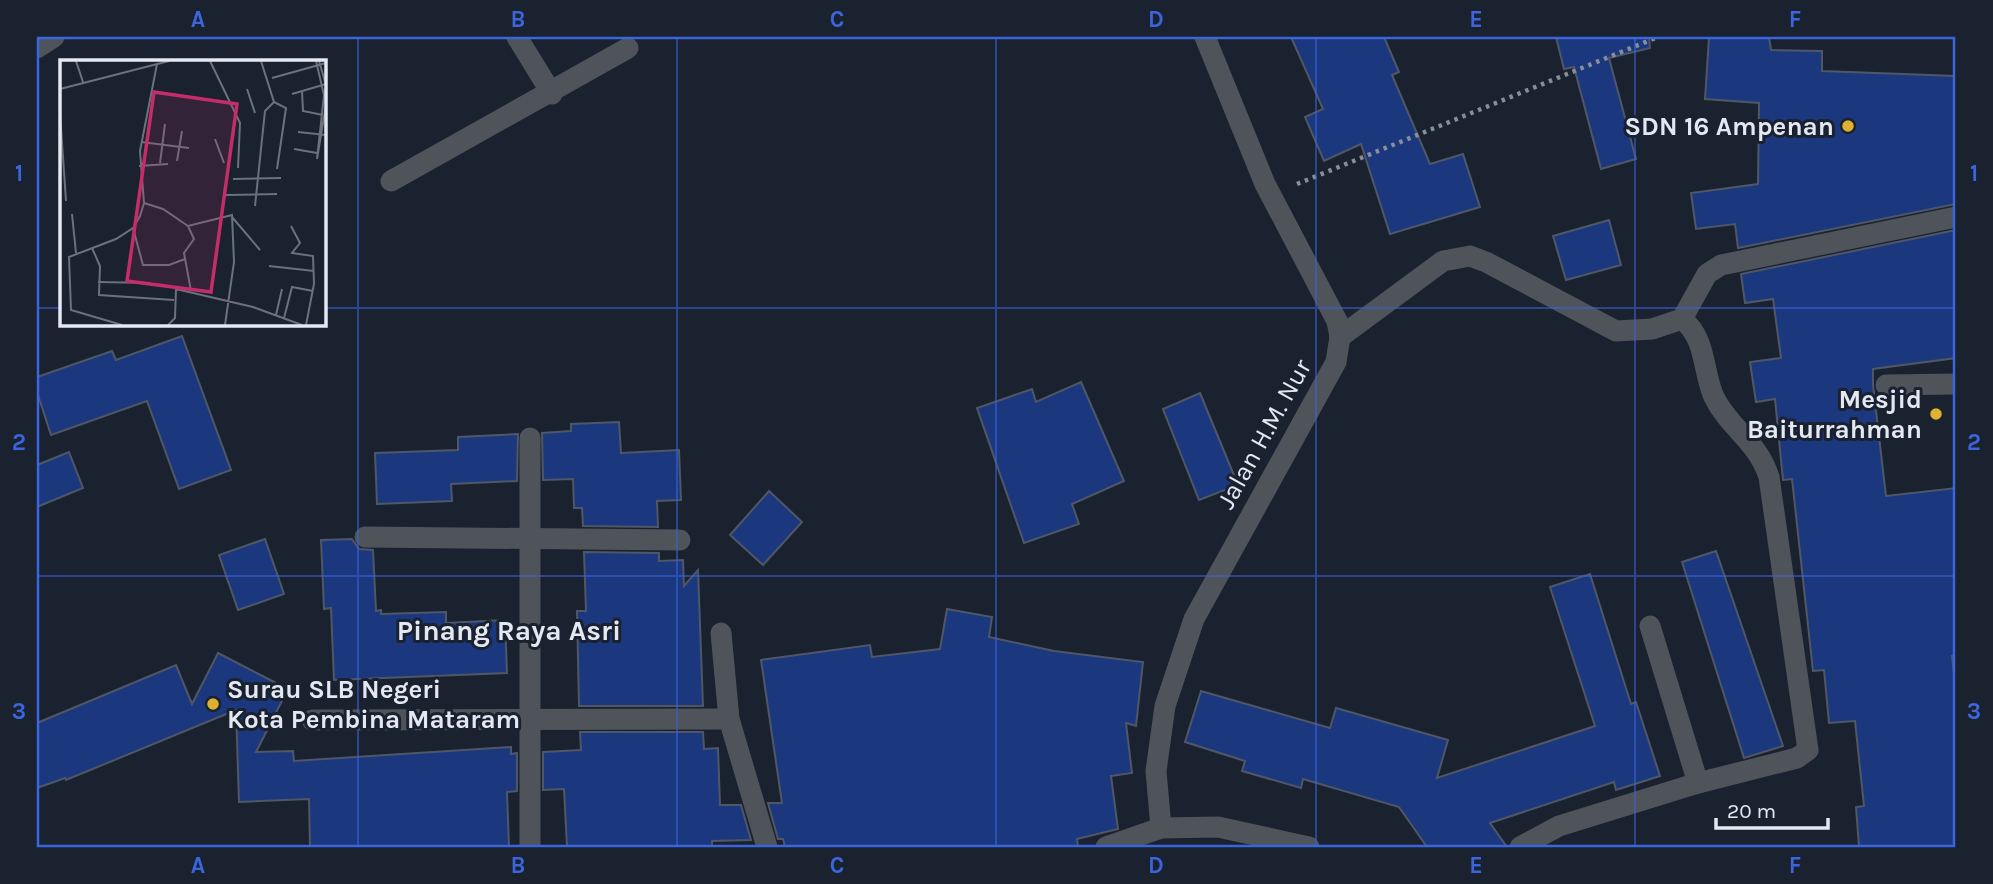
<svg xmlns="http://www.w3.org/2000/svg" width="1993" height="884" viewBox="0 0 1993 884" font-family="Karla,sans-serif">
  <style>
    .building { fill: #1b377e; stroke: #4f5767; stroke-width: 2 }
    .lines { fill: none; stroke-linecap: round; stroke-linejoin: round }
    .path { stroke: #888d99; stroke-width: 4.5; stroke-dasharray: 3.5 5; stroke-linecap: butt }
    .minor { stroke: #4f535a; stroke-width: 21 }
    .grid { fill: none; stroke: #3b65dc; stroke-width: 2; stroke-opacity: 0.55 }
    .poi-dot { fill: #deb133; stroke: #1a212f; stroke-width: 2.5 }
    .labels { text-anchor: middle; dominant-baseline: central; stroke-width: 6; stroke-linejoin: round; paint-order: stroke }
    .poi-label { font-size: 26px; font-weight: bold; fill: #e4e8f2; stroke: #1a212f; text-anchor: end }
    .street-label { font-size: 26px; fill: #e4e8f2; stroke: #1a212f }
    .neighbourhood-label { font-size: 28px; font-weight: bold; fill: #e4e8f2; stroke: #1a212f }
    .inset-road { fill: none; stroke: #6b717d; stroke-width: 2 }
    .view { fill: #c52d6a; fill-opacity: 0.15; stroke: #c52d6a; stroke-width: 3.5 }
    .inset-edge { fill: none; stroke: #e4e8f2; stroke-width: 3.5 }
    .neatline { fill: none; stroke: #3b65dc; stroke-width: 2.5 }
    .grid-label { font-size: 23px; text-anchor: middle; font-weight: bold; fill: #3b65dc }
  </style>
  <rect width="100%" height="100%" fill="#1a212f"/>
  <!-- building -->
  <g class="building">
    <path d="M1291,37H1384L1399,72L1392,75L1430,164L1463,154L1480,207L1390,234L1361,144L1324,161L1305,117L1323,109Z"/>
    <path d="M1556,37H1649L1650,48L1609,58L1636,159L1601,169L1574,67L1564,69Z"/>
    <path d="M1709,37H1769L1771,50L1822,51V71L1956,76V204L1738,248L1735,224L1696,229L1691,193L1758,184L1759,103L1705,99Z"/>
    <path d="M1609,220L1621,265L1566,280L1553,236Z"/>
    <path d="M1956,230V358L1873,369V385L1886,496L1956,488V656H1952L1956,694V847H1859L1856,807L1864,806L1855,721L1829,723L1824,670L1813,671L1792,479L1783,480L1775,399L1756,402L1750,362L1781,358L1773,299L1745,303L1741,274Z"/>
    <path d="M182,336L231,470L179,489L147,401L51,435L37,392V377L112,351L116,360Z"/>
    <path d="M1081,382L1124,481L1072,504L1079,524L1024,543L977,408L1032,389L1036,402Z"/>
    <path d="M1200,393L1238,485L1199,500L1163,409Z"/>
    <path d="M619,422L621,453L679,450L681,500L657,501L658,527L583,526L582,508H574L573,479L543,480L542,433L571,431V424Z"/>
    <path d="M518,434L517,481L451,484L452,501L377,504L375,453L458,450V437Z"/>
    <path d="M69,452L83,488L37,507V465Z"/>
    <path d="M769,491L802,522L763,565L730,535Z"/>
    <path d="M265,539L284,594L238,610L219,555Z"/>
    <path d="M352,539L359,549L373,550L376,611L381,610V614L446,612V623L505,620L507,673L334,680L331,608L324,609L321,540Z"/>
    <path d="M1716,551L1783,746L1744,758L1682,562Z"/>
    <path d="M584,552L659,553V561L683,560L684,586L698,570L703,706H579L577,611H586Z"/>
    <path d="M1590,574L1631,704L1636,702L1660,776L1616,790L1614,782L1490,823L1507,847H1427L1399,807L1303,779L1301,788L1242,771L1245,761L1185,742L1201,691L1330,728L1336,708L1448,740L1437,778L1595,726L1550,587Z"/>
    <path d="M947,609L992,617L989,637L1054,651L1143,662L1136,726L1126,723L1132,773L1111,776L1118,829L1077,839L1078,847H785L783,839H778L768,803H782L761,660L870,645L872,657L940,649Z"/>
    <path d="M218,653L288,689L256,752L293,751L294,761L511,747V754L517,753V791L507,792L509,847H310L309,799L239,802L236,710L66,780L65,778L37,788V723L176,665L192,704Z"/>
    <path d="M580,732H703L704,749L718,748L720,805H741L751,840L712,841V847H567L564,789L543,790V752L581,750Z"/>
  </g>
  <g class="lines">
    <!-- path -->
    <path class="path" d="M1297,184L1658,37"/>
    <!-- minor -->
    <g class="minor">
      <path d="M517,37L552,94"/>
      <path d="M37,48L54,37"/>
      <path d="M391,181L628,48"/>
      <path d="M1340,337L1443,261L1470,256L1486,262L1616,331L1652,329L1682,319L1707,274L1721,265L1956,217"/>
      <path d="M1886,385L1956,384"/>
      <path d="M365,537L680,540"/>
      <path d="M1650,626L1698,783"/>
      <path d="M721,633L729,719L767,847"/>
      <path d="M312,720L729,719"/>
      <path d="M1161,828L1156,771L1165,706L1194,619L1336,362L1340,337L1337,321L1265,184L1205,37"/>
      <path d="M530,847V438"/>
      <path d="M1106,847L1161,828L1218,827L1309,847"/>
      <path d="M1520,847L1559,826L1698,783L1797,758L1808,750L1769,477C1757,440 1729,428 1714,397C1702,370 1707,339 1682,319"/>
    </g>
  </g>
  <!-- grid -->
  <path class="grid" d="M358,37V847M677,37V847M996,37V847M1316,37V847M1635,37V847M37,308H61M324,308H1956M37,576H1956"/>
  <!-- markers -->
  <g class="poi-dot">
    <circle cx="1848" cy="126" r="7"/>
    <circle cx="1936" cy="414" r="7"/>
    <circle cx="213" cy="704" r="7"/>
  </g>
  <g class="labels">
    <!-- poi labels -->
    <g class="poi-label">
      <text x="1834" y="126">SDN 16 Ampenan</text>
      <text x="1922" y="399">Mesjid<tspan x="1922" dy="30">Baiturrahman</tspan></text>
      <text x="227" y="689" text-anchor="start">Surau SLB Negeri<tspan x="227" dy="30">Kota Pembina Mataram</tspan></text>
    </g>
    <!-- street labels -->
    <g class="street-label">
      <text transform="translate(1264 434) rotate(-61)">Jalan H.M. Nur</text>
    </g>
    <!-- neighbourhood labels -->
    <g class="neighbourhood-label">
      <text x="509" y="630">Pinang Raya Asri</text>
    </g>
  </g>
  <!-- overview -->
  <g transform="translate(60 60)">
    <rect width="266" height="266" fill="#1a212f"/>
    <path class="inset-road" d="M16,1L23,22M150,1L180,63L178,108M256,1L264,35L257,99M259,1L266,25M212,18L266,3M0,29L109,1M187,29L195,53M242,31L243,51L263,55M232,34L266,24M214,42L226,48L217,109M0,53L6,141M238,72L266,75M155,79L164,103M81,82L129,88M234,89L257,93M257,99L266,45M117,101L122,71M100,103L105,64M79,106L108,104M173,119L221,118M166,135L217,134M84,143L103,149L128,166L172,155L174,202L165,265M195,146L205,51L214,42L201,1M12,154L16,193M172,157L200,190M128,166L134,179L124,193L131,231M231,166L240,183L232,193L253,196L254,224L246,265M73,168L83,205H109L125,199M32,188L40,206L39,235L114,240M209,206L254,211M38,222L90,223M216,255L222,229M224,258L232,227L253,231M62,265L11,250L9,197L56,179L73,168L80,156L84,143L80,91L97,4M108,265L115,258L116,229L193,247L242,265"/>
    <path class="view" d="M94,32L177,44L151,232L67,221Z"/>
    <rect width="266" height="266" class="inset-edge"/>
  </g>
  <!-- border -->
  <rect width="1993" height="884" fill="none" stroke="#1a212f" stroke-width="77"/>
  <!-- scale -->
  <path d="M1716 818v10h112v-10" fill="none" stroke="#e4e8f2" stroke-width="3.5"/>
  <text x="1727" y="818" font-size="21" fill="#e4e8f2" stroke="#1a212f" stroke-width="5" paint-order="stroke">20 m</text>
  <rect x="38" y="38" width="1916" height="808" class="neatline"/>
  <g class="grid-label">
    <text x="198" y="27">A</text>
    <text x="518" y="27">B</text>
    <text x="837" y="27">C</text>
    <text x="1156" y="27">D</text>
    <text x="1476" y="27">E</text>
    <text x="1795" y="27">F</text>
    <text x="19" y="181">1</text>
    <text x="1974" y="181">1</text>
    <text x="19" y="450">2</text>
    <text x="1974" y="450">2</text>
    <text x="19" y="719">3</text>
    <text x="1974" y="719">3</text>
    <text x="198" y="873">A</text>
    <text x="518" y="873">B</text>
    <text x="837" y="873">C</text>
    <text x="1156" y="873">D</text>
    <text x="1476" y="873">E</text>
    <text x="1795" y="873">F</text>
  </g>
</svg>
